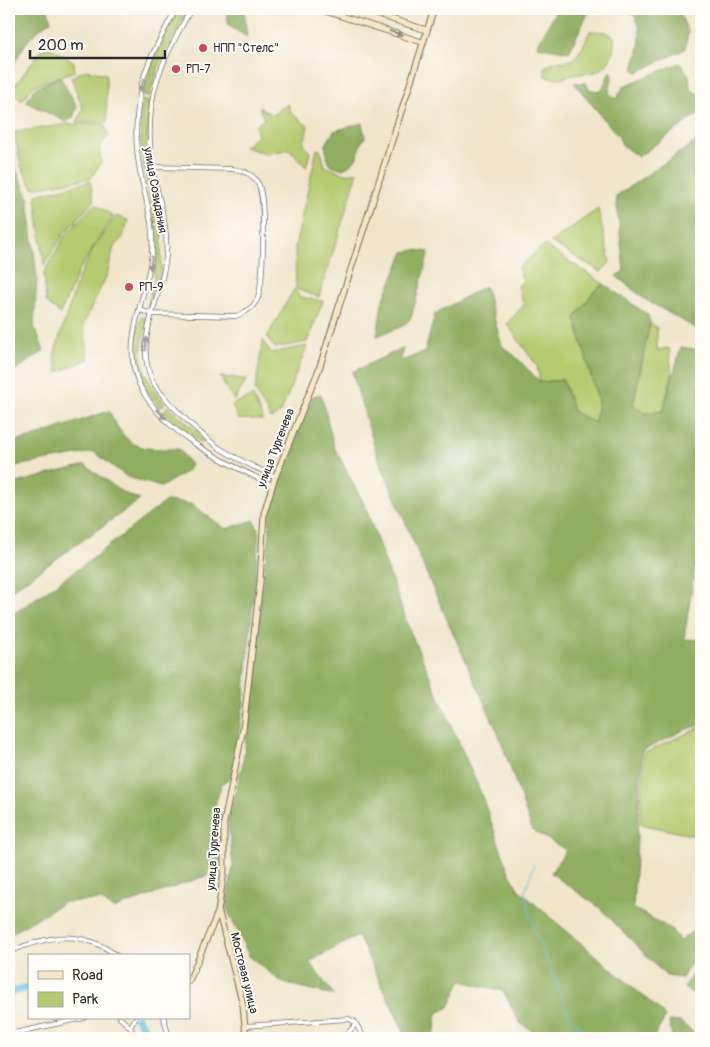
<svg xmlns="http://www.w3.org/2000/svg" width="710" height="1047" viewBox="0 0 710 1047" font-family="Pangolin,sans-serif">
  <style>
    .green { fill: #b5ca6e; stroke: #707a4c }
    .forest { fill: #90ae61; stroke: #5e6c46 }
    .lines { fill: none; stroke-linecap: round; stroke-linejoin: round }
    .stream { stroke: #63c4e1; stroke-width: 1 }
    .river { stroke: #63c4e1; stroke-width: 8 }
    .street-casing { stroke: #706c63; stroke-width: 5.5 }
    .secondary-casing { stroke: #706c63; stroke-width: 7 }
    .street { stroke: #fff; stroke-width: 4 }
    .secondary { stroke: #f7e8c3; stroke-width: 5 }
    .oneway { fill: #918a77 }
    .oneway2 { fill: #a0a0a0 }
    .poi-dot { fill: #d1495b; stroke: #fdfcf7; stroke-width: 2 }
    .labels { text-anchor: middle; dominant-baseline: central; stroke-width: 4; stroke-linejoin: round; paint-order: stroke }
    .poi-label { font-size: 12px; fill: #2b2b2b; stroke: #fdfcf7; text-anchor: start }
    .street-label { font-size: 12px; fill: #2b2b2b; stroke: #fdfcf7 }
  </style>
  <rect width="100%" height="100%" fill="#fdfcf7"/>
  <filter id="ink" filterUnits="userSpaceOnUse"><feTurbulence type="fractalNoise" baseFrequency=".02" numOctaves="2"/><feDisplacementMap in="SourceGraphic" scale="10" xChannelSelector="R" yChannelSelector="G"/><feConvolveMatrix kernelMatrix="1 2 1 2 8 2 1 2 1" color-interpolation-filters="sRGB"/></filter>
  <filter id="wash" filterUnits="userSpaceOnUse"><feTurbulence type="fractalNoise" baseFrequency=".0096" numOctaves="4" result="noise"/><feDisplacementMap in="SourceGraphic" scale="20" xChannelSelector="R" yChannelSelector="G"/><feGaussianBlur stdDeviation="1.12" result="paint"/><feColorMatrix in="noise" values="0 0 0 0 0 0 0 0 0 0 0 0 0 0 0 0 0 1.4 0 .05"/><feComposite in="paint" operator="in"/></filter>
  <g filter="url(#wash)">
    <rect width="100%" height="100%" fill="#f0e5ca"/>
    <!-- green -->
    <g class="green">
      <path d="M179,9H188L160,62L149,97L142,96L154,59Z"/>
      <path d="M590,31L607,32L614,37C615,51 610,68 595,72C590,73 584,73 579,74C564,76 560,81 545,76L544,68C558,57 557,64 570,60C580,57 586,39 590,31Z"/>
      <path d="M42,49H53L74,62L75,71L33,86L22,101L11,91Z"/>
      <path d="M86,70L106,74L107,122H77L83,109L71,77Z"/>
      <path d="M142,100L149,102L147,147L162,222L155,223C146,181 137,143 142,100Z"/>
      <path d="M288,104L291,113L308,126L304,144L310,153L306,167L289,149L268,154L244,147L258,136L255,125L264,120L259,107L272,115Z"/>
      <path d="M69,124H104L109,136L99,146L101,162L91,178L33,188L21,166L14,132Z"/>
      <path d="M317,149L321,151L325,166L345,174L358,172L319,297L296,289L295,247Z"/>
      <path d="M90,181L94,201L62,236L44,265L36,195Z"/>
      <path d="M95,204L113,216L79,270L60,314L46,302L44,273L64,237Z"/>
      <path d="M598,209L610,262L601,272L551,242Z"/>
      <path d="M116,216L128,220L123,237L114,247L107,275L83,325L89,359L58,372L54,355L78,279L94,247Z"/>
      <path d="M162,226L161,271L149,310L147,306L154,280L155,227Z"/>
      <path d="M544,245L604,284L595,290L575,318L598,401L595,424L573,411L563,380L540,382L537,366L507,324L524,305L518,286L523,281L518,268Z"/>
      <path d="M294,289L300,297L323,301L307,342L275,348L267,337Z"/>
      <path d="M142,317L147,319C146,328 143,337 142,346C139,367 151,388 165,403L160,408C142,387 133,367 136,339C137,332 138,323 142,317Z"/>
      <path d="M650,323L657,328V350L669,348L672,374L663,411L644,413L633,405Z"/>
      <path d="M263,340L271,353L307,346L281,412L271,419L255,391Z"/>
      <path d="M220,377L247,379L234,401Z"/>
      <path d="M253,396L263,420L238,419L232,405Z"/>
      <path d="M168,406L203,437L204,443H200L163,411Z"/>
      <path d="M701,727V837L640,824L644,753Z"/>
    </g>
    <!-- forest -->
    <g class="forest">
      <path d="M9,9H48L51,21C29,33 12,59 9,85Z"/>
      <path d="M226,9H244L247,37L229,26Z"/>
      <path d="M557,9H590L569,52L537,46Z"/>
      <path d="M626,9H678L688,32L685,49L638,72L633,69C639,50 648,21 626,9Z"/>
      <path d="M680,63L689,75L690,89L701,96V112L638,157L622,145L619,137L574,83H586L589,89L601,92L610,71L613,73L609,93L616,99L624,86Z"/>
      <path d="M60,77L77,106L73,118L66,122L26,102L35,88Z"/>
      <path d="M362,123L365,137C354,152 363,160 343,169L329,164L325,146L334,131Z"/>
      <path d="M9,133L12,161L28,196L37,279L34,326L44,351L9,374Z"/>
      <path d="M701,138V331L646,300L616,276L624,271L616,196Z"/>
      <path d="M415,250L429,252L411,318L403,326L377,336L382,303L404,252Z"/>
      <path d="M604,284L648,315L650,323L633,405L644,413L663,411L681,347L701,350V528L684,639L701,640V725L684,730L642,751L633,908L671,929L680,941L691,932L701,934V947L682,978L666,976L600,908L551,873L566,850L532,830L499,735L431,584L376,452L352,372L403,348L401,361L425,352L435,314L485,286L502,346L515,356L540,382L563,380L573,411L595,423L598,401L575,318L595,290Z"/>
      <path d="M321,394L334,447L365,506L410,631L480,791L509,872L518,889L536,905L662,1012L665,1018L653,1038H543L520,1023L503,991L461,981L449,1007L437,1013L434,1038H407L358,936L309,962L334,995L283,983L249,956L226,907L233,866L228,820L242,767L251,711L263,578L270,533L269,507L313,396Z"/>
      <path d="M109,411C128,450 137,449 179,449L191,465L187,471L161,487L127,477L94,452L9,467V442L30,438Z"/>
      <path d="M85,465L122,492L140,500L9,592V485Z"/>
      <path d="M166,501L191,504L226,529L254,520L259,532L244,702L231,778L222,783L213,811L221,813L222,870L113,909L101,900L64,902L9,935V617L88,562Z"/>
      <path d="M701,959V998L684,988Z"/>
      <path d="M669,1021L680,1022L701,1038H672Z"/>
    </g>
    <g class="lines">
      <!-- stream -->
      <path class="stream" d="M534,865L525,891L530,917L568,1014L589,1038"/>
      <!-- river -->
      <g class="river">
        <path d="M9,993L29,987"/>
        <path d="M137,1018L150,1038"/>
      </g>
    </g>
  </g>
  <g filter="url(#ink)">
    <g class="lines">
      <!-- street casing -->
      <g class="street-casing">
        <g id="street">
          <path d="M176,9C161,38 143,66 139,99C134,128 136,157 143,185C148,208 154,228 152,252C148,297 118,343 141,388C167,437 225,462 272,485"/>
          <path d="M191,9C175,39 157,68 152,102C149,123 149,145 152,166C157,197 169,224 166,255C163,297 133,339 152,380C161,398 204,438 221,449C238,460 257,468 275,477"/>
          <path d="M139,310L153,314L236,316C245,313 252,309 257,300C264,287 266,196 258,183C252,173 243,170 232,169L152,167"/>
          <path d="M9,952C47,936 82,928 117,956"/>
          <path d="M120,1018L130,1027L135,1038"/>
          <path d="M164,1018L169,1038"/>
          <path d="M246,1026L349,1019L355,1022L364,1038"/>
          <path d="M130,1027L136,1018"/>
          <path d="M9,1034L84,1018"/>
          <path d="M339,1038L347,1034L355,1025"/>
        </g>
      </g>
      <!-- secondary casing -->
      <g class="secondary-casing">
        <g id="secondary">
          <path d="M319,9L422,42"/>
          <path d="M360,9L426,30"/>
          <path d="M219,913L243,1005L246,1038"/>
          <path d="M189,981L218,912L224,871V823L243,729L260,582L264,513L274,480L319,369L434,9"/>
        </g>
      </g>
      <!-- street -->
      <use href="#street" class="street"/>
      <!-- secondary -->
      <use href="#secondary" class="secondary"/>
    </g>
    <!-- one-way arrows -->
    <defs><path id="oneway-solid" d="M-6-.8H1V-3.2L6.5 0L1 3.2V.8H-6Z" transform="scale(1.25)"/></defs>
    <use class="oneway" href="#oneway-solid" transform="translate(396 33) rotate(18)"/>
    <g class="oneway2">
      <use href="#oneway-solid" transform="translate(142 85) rotate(105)"/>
      <use href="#oneway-solid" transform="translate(151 263) rotate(97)"/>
      <use href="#oneway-solid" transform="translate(146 344) rotate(-85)"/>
      <use href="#oneway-solid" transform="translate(161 414) rotate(45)"/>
    </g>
  </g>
  <!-- markers -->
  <g class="poi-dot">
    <circle cx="203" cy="48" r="5"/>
    <circle cx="176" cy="69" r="5"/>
    <circle cx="129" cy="287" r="5"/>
  </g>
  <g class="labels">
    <!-- poi labels -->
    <g class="poi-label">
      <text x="213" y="48">НПП "Стелс"</text>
      <text x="186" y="69">РП-7</text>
      <text x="139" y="287">РП-9</text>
    </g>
    <!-- street labels -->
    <g class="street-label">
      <text transform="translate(155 190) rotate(80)">улица Созидания</text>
      <text transform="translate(276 448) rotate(-69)">улица Тургенева</text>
      <text transform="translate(214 849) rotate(-86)">улица Тургенева</text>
      <text transform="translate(244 973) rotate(76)">Мостовая улица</text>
    </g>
  </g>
  <!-- margin -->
  <rect width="710" height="1047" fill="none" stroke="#fdfcf7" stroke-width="30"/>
  <!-- legend -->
  <rect x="28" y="954" width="162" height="65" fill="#fdfcf7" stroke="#a9a8a5"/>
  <rect x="38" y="971" width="25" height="8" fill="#f7e8c3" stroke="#a9a8a5"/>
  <text x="72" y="980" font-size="15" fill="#2b2b2b">Road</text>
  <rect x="38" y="992" width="25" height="15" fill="#b5ca6e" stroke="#a9a8a5"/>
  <text x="72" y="1004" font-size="15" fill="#2b2b2b">Park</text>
  <!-- scale -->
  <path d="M30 50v8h135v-8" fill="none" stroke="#2b2b2b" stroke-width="2.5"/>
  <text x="38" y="50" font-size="15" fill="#2b2b2b" stroke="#fdfcf7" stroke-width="4" paint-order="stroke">200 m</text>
</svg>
